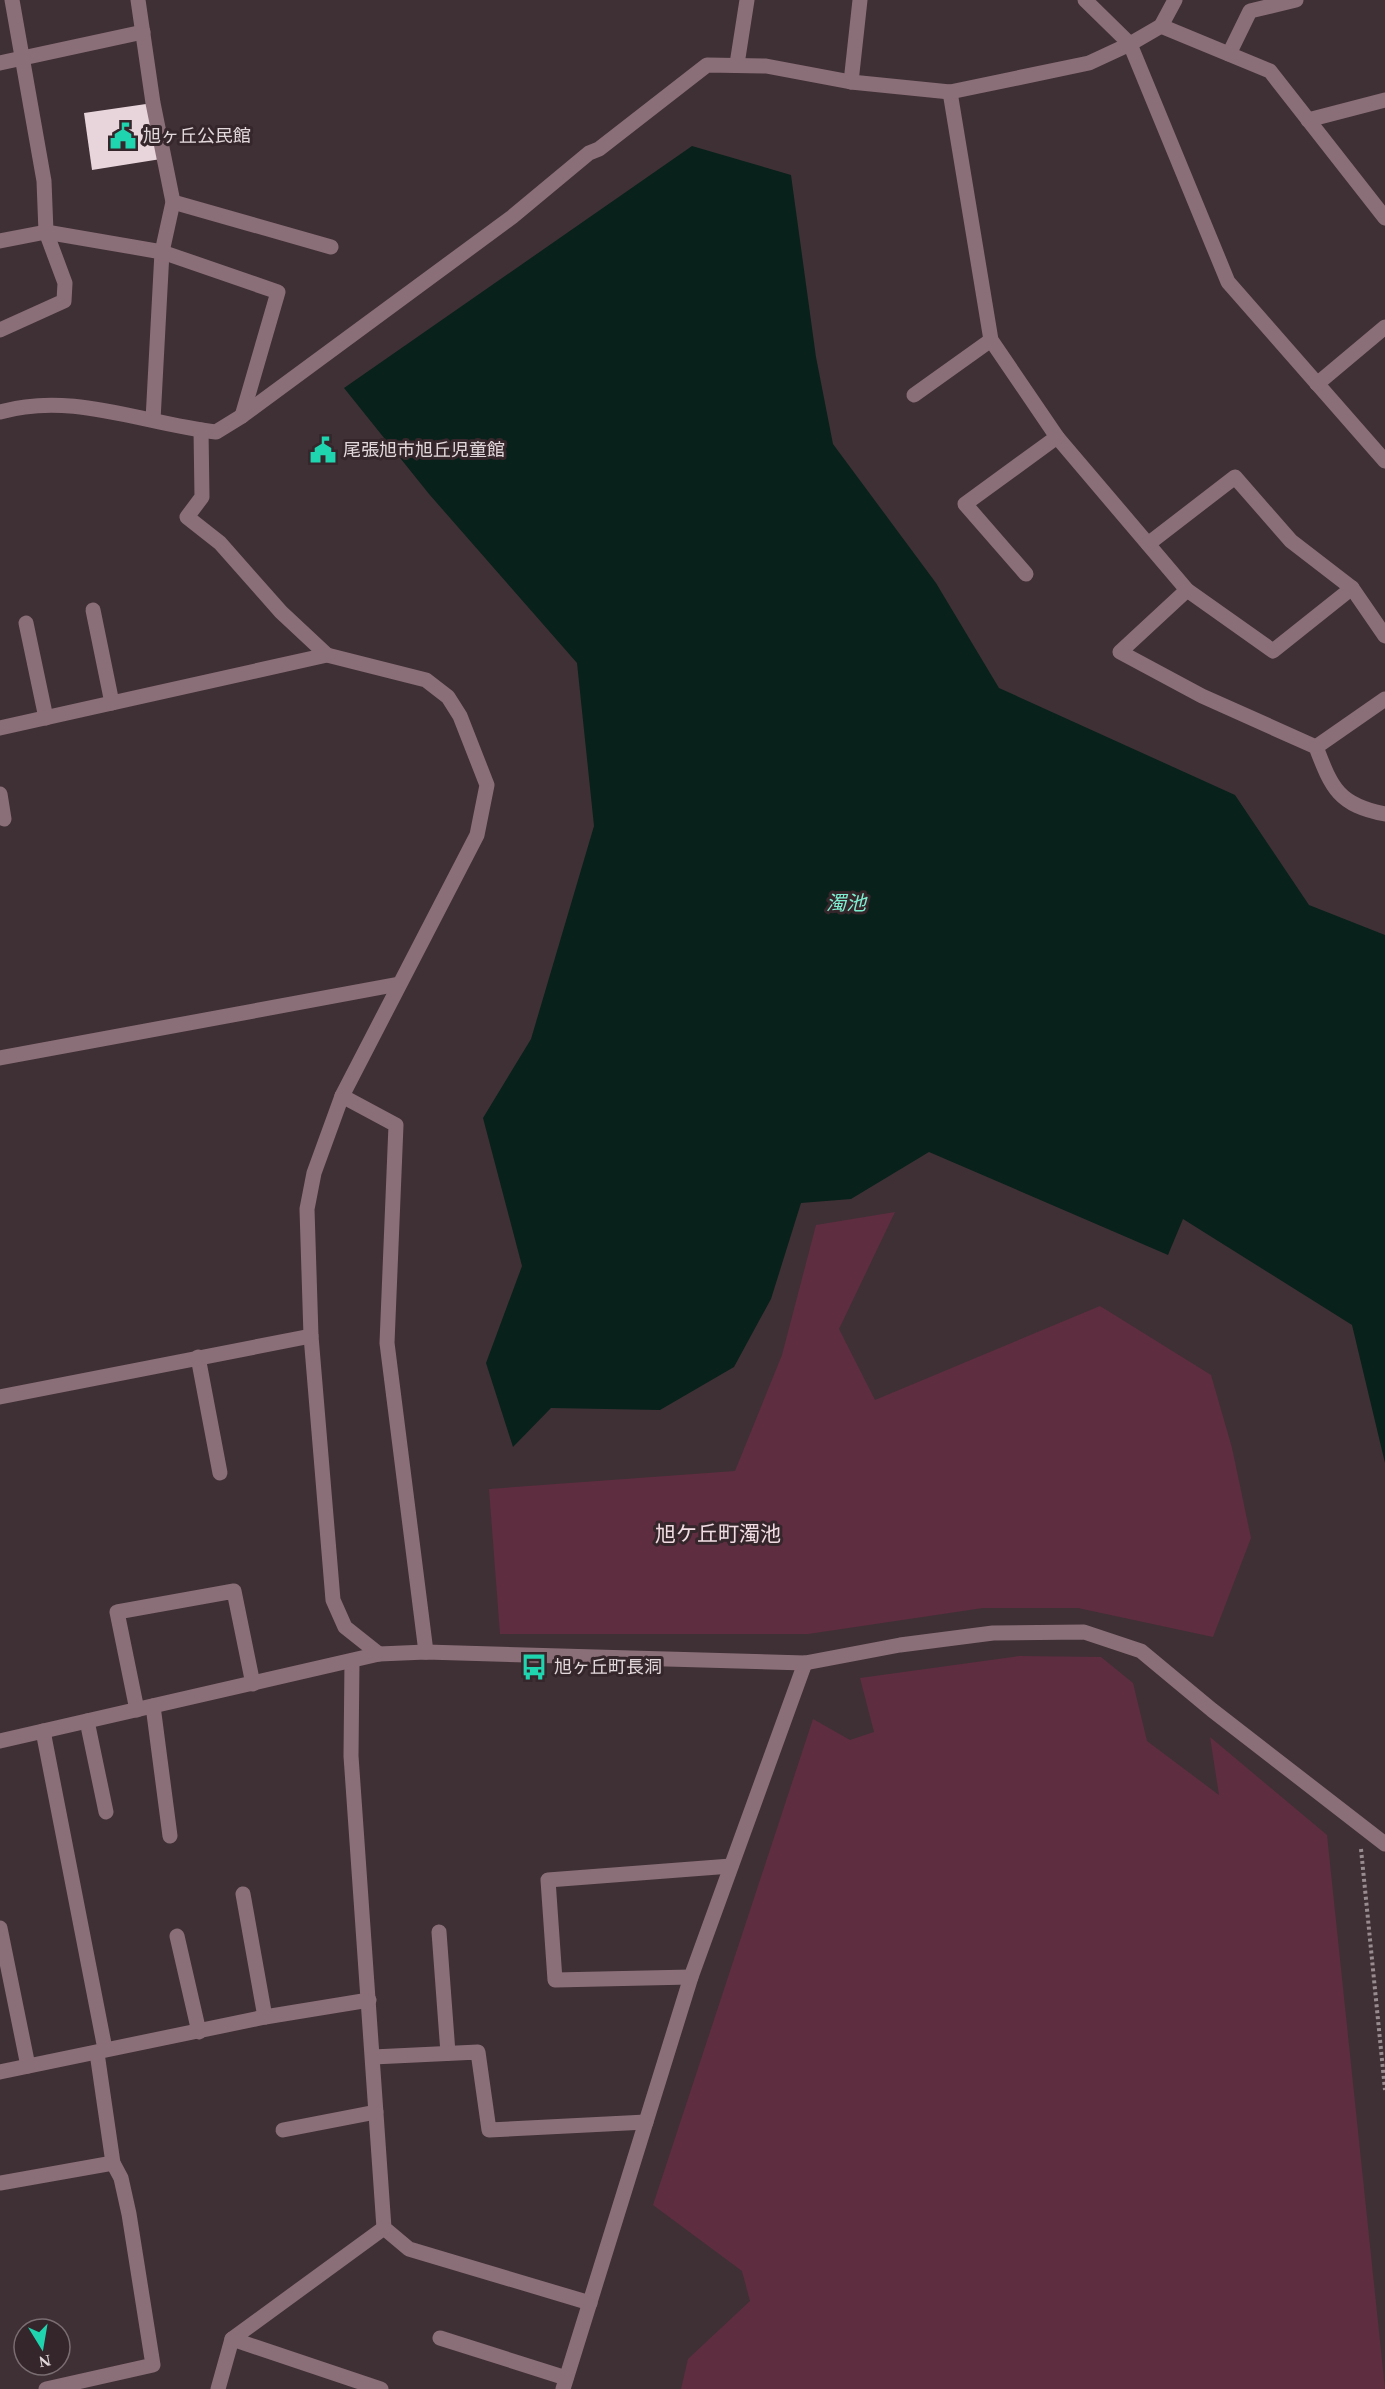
<svg xmlns="http://www.w3.org/2000/svg" width="1385" height="2389" viewBox="0 0 1385 2389" font-family="'Times New Roman','Noto Sans JP',serif">
  <style>
    .green { fill: #5e2d40 }
    .water { fill: #09211b }
    .building { fill: #e8d5db }
    .lines { fill: none; stroke-linecap: round; stroke-linejoin: round }
    .path { stroke: #998c90; stroke-width: 4; stroke-dasharray: 3 3; stroke-linecap: butt }
    .minor { stroke: #8b6f78; stroke-width: 15 }
    .labels { text-anchor: middle; dominant-baseline: central; stroke-width: 6; stroke-linejoin: round; paint-order: stroke }
    .poi-label { font-size: 18px; fill: #e2d8db; stroke: #35262b; text-anchor: start }
    .water-label { font-size: 20px; font-style: italic; fill: #7eeed0; stroke: #35262b }
    .quarter-label { font-size: 21px; fill: #f0dce2; stroke: #35262b }
  </style>
  <rect width="100%" height="100%" fill="#3f3035"/>
  <!-- green -->
  <g class="green">
    <path d="M895,1212L839,1329L875,1400L1100,1306L1211,1375L1232,1448L1251,1538L1213,1637L1078,1608H983L808,1634H500L489,1489L735,1471L782,1355L816,1225Z"/>
    <path d="M1019,1656L1101,1657L1133,1683L1147,1741L1219,1795L1210,1737L1327,1835L1385,2389H681L688,2359L750,2301L742,2271L653,2205L813,1719L850,1740L874,1732L860,1678Z"/>
  </g>
  <!-- water -->
  <path class="water" d="M692,146L791,175L816,357L833,444L936,583L999,688L1235,795L1309,905L1385,935V1463L1352,1325L1183,1219L1168,1255L929,1152L851,1199L801,1203L771,1299L734,1367L660,1410L551,1408L513,1447L486,1363L522,1266L483,1118L531,1039L594,826L577,663L429,494L344,388Z"/>
  <!-- building -->
  <path class="building" d="M153,103L161,159L92,170L84,113Z"/>
  <g class="lines">
    <!-- path -->
    <path class="path" d="M1361,1849L1385,2090"/>
    <!-- minor -->
    <g class="minor">
      <path d="M138,0L153,103L173,202L162,252L153,420"/>
      <path d="M1085,0L1130,44L1228,282L1385,461"/>
      <path d="M1161,26L1270,71L1385,218"/>
      <path d="M1229,54L1250,11L1296,0"/>
      <path d="M0,63L143,32"/>
      <path d="M737,64L747,0"/>
      <path d="M851,82L860,0"/>
      <path d="M950,92L991,340L1057,437L1187,590L1273,651L1352,588"/>
      <path d="M1308,120L1385,100"/>
      <path d="M173,202L331,247"/>
      <path d="M0,241L46,232L162,252L278,292L242,416"/>
      <path d="M0,330L64,301L65,283L46,232L44,181L12,0"/>
      <path d="M1317,384L1385,327"/>
      <path d="M914,395L991,340"/>
      <path d="M0,412C72,391 144,424 216,432L242,416L512,217L589,153L599,149L707,65L766,66L851,82L950,92L1089,63L1130,44L1161,26L1175,0"/>
      <path d="M201,430L202,497L187,517L220,543L281,612L327,655"/>
      <path d="M1148,544L1235,477L1291,541L1352,588L1385,636"/>
      <path d="M1026,574L965,504L1057,437"/>
      <path d="M1187,590L1120,652L1202,696L1316,747C1332,789 1339,805 1385,814"/>
      <path d="M93,610L112,703"/>
      <path d="M26,623L46,718"/>
      <path d="M0,728L327,655L426,680L448,697L460,716L487,785L477,835L342,1096L314,1173L307,1209L311,1336L333,1600L345,1627L379,1654"/>
      <path d="M1316,747L1385,699"/>
      <path d="M0,794L4,819"/>
      <path d="M0,1058L399,984"/>
      <path d="M342,1096L396,1125L387,1343L426,1652"/>
      <path d="M198,1357L220,1473"/>
      <path d="M0,1397L311,1336"/>
      <path d="M352,1661L351,1756L384,2228L409,2249L590,2303"/>
      <path d="M153,1706L170,1836"/>
      <path d="M137,1710L117,1612L234,1591L253,1684"/>
      <path d="M87,1721L106,1812"/>
      <path d="M43,1731L105,2049"/>
      <path d="M0,1741L379,1654L426,1652L805,1663L900,1645L993,1633L1084,1632L1141,1651L1212,1710L1385,1844"/>
      <path d="M243,1894L265,2017"/>
      <path d="M0,1928L28,2066"/>
      <path d="M439,1932L448,2053"/>
      <path d="M177,1936L199,2032"/>
      <path d="M691,1977L555,1980L548,1880L731,1866"/>
      <path d="M373,2057L478,2052L489,2130L646,2122"/>
      <path d="M0,2072L265,2017L369,2000"/>
      <path d="M283,2130L376,2112"/>
      <path d="M0,2183L113,2163"/>
      <path d="M440,2338L566,2378"/>
      <path d="M46,2389L153,2365L129,2214L121,2178L113,2163L97,2053"/>
      <path d="M218,2389L232,2339"/>
      <path d="M381,2389L232,2339L384,2228"/>
      <path d="M563,2389L691,1977L805,1663"/>
    </g>
  </g>
  <!-- icons -->
  <defs>
    <g id="civic-bare" transform="scale(2.07)"><path d="M-.6-6.5H3V-4.5H.6V-3L4-1V1h2V6H-6V1h2V-1L-.6-3ZM-1.2 2.5V6h2.4V2.5Z" fill="#1fd5b0" stroke="#35262b" stroke-width="2.5" paint-order="stroke"/></g>
    <g id="bus-bare" transform="scale(2.07)"><path d="M-5-6H5V4H4V6H2V4H-2V6H-4V4H-5ZM-3.5-4V0h7V-4ZM-3.5 1.2v1.5H-2V1.2ZM2 1.2v1.5H3.5V1.2Z" fill="#1fd5b0" stroke="#35262b" stroke-width="2.5" paint-order="stroke"/></g>
  </defs>
  <g fill-rule="evenodd">
    <use href="#civic-bare" x="123" y="136"/>
    <use href="#civic-bare" x="323" y="450"/>
    <use href="#bus-bare" x="534" y="1667"/>
  </g>
  <g class="labels">
    <!-- poi labels -->
    <g class="poi-label">
      <text x="143" y="136">旭ヶ丘公民館</text>
      <text x="343" y="450">尾張旭市旭丘児童館</text>
      <text x="554" y="1667">旭ヶ丘町長洞</text>
    </g>
    <!-- water labels -->
    <g class="water-label">
      <text x="846" y="903">濁池</text>
    </g>
    <!-- quarter labels -->
    <g class="quarter-label">
      <text x="718" y="1534">旭ケ丘町濁池</text>
    </g>
  </g>
  <!-- north arrow -->
  <g transform="translate(42 2347) rotate(169)"><circle r="28" fill="#35262b" stroke="#7a6d71" stroke-width="1.5"/>
  <path d="M0-4.5L10 22L0 15L-10 22Z" fill="#1fd5b0"/>
  <text y="-9" font-size="16" font-weight="bold" text-anchor="middle" fill="#e2d8db">N</text>
  </g>
</svg>
